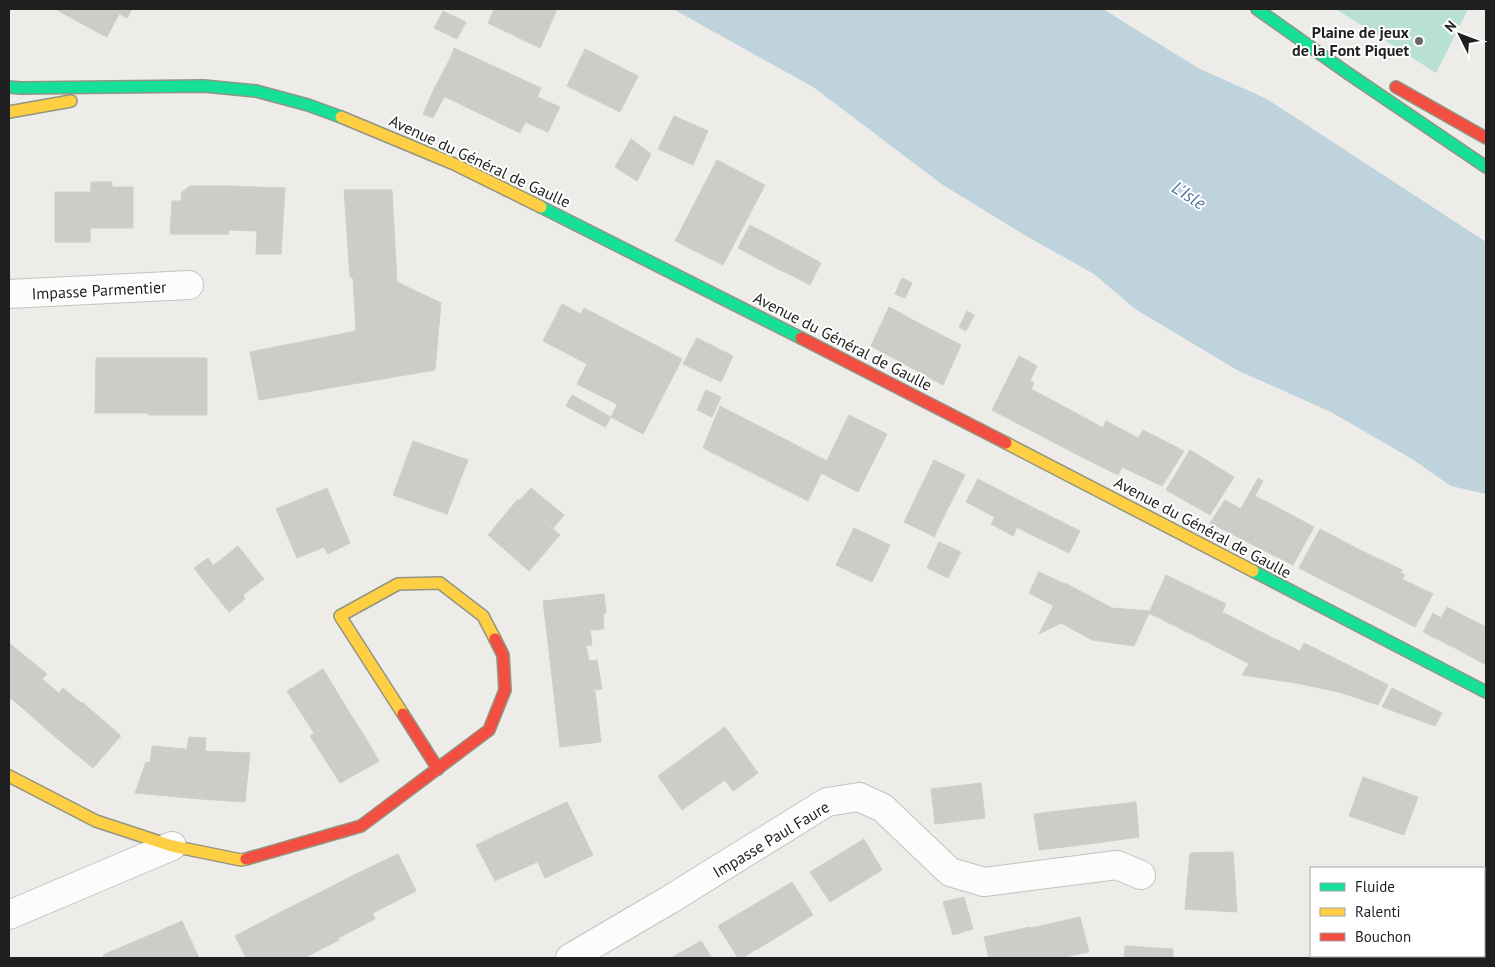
<svg xmlns="http://www.w3.org/2000/svg" width="1495" height="967" viewBox="0 0 1495 967" font-family="'PT Sans',sans-serif">
  <style>
    .pitch { fill: #b8e0d3 }
    .water { fill: #bfd3dd }
    .building { fill: #ceccc9; stroke: #d0ceca }
    .lines { fill: none; stroke-linecap: round; stroke-linejoin: round }
    .street-casing { stroke: #c3c2c0; stroke-width: 30 }
    .fast-casing { stroke: #929582; stroke-width: 14 }
    .slow-casing { stroke: #929582; stroke-width: 14 }
    .jam-casing { stroke: #929582; stroke-width: 14 }
    .street { stroke: #fcfcfc; stroke-width: 28 }
    .fast { stroke: #16e098; stroke-width: 11 }
    .slow { stroke: #ffcf43; stroke-width: 11 }
    .jam { stroke: #f24e42; stroke-width: 11 }
    .poi-dot { fill: #676765; stroke: #fff; stroke-width: 2 }
    .labels { text-anchor: middle; dominant-baseline: central; stroke-width: 4; stroke-linejoin: round; paint-order: stroke }
    .poi-label { font-size: 16px; font-weight: bold; fill: #1f1f1f; stroke: #fff; text-anchor: end }
    .street-label { font-size: 16px; fill: #1f1f1f; stroke: #fff }
    .water-label { font-size: 18px; font-style: italic; fill: #5473a5; stroke: #fff }
  </style>
  <rect width="100%" height="100%" fill="#edece8"/>
  <!-- pitch -->
  <path class="pitch" d="M1336,9H1468L1436,73Z"/>
  <!-- water -->
  <path class="water" d="M673,9H1103L1198,68L1267,99L1486,242V494L1451,486L1412,459L1331,412L1237,370L1135,309L1094,274L1026,236L943,185L813,87Z"/>
  <!-- building -->
  <g class="building">
    <path d="M55,9H69L66,15Z"/>
    <path d="M69,9H132L127,18L114,11L101,34L66,15Z"/>
    <path d="M494,9H557L540,48L488,23Z"/>
    <path d="M114,11L119,14L107,37L101,34Z"/>
    <path d="M443,11L466,22L457,39L434,28Z"/>
    <path d="M454,48L541,88L537,97L451,57Z"/>
    <path d="M585,49L638,76L620,112L567,86Z"/>
    <path d="M451,57L537,97L520,133L433,91Z"/>
    <path d="M433,91L444,97L433,118L423,114Z"/>
    <path d="M537,97L560,107L548,132L525,122Z"/>
    <path d="M674,116L708,131L693,165L658,149Z"/>
    <path d="M631,139L651,154L637,181L615,167Z"/>
    <path d="M717,160L765,185L723,265L675,241Z"/>
    <path d="M91,182H112V187H133V228H90Z"/>
    <path d="M190,186H229L226,234H170L172,201H181L182,192Z"/>
    <path d="M229,186L285,188L281,254H256L257,231L229,230L228,235L226,234Z"/>
    <path d="M344,190H392L397,282L441,303L435,370L259,400L250,352L356,331L353,278L350,277Z"/>
    <path d="M55,192H91L90,242H55Z"/>
    <path d="M750,225L790,246L778,269L738,248Z"/>
    <path d="M790,246L801,252L789,274L778,269Z"/>
    <path d="M801,252L821,263L810,285L789,274Z"/>
    <path d="M902,278L912,283L905,298L895,294Z"/>
    <path d="M562,304L581,314L584,308L682,359L650,421L577,384L587,364L543,341Z"/>
    <path d="M889,307L924,326L906,365L871,346Z"/>
    <path d="M967,311L974,315L966,331L959,327Z"/>
    <path d="M924,326L961,345L943,385L906,365Z"/>
    <path d="M697,338L733,356L721,382L683,364Z"/>
    <path d="M1019,356L1037,366L1030,380L1034,383L1031,389L1087,419L1072,452L992,410Z"/>
    <path d="M96,358H148V413H95Z"/>
    <path d="M148,358H167L168,367L148,368Z"/>
    <path d="M167,358H207V415H148V368L168,367Z"/>
    <path d="M706,390L721,397L712,417L697,410Z"/>
    <path d="M572,395L611,417L605,427L566,406Z"/>
    <path d="M617,405L650,421L643,434L611,417Z"/>
    <path d="M720,406L827,461L808,501L703,448Z"/>
    <path d="M849,415L887,434L858,492L821,473Z"/>
    <path d="M1087,419L1103,428L1106,421L1138,438L1118,475L1072,452Z"/>
    <path d="M1143,430L1184,451L1162,486L1122,467Z"/>
    <path d="M413,441L468,460L447,514L393,495Z"/>
    <path d="M1190,450L1234,477L1210,515L1166,490Z"/>
    <path d="M934,460L965,475L946,512L935,507L923,531L904,522Z"/>
    <path d="M1258,478L1263,481L1255,496L1275,506L1253,545L1228,532Z"/>
    <path d="M978,479L1028,505L1013,536L991,524L995,517L966,502Z"/>
    <path d="M327,488L350,543L328,554L324,547L297,558L276,509Z"/>
    <path d="M531,488L564,515L553,528L520,500Z"/>
    <path d="M518,499L560,535L529,571L488,535Z"/>
    <path d="M1225,500L1241,509L1228,532L1210,523Z"/>
    <path d="M1028,505L1080,531L1069,553L1018,528Z"/>
    <path d="M1275,506L1314,527L1293,565L1253,545Z"/>
    <path d="M935,507L946,512L934,537L923,531Z"/>
    <path d="M854,528L890,545L872,582L836,565Z"/>
    <path d="M1320,529L1360,550L1338,588L1299,568Z"/>
    <path d="M939,542L961,552L948,578L927,568Z"/>
    <path d="M238,546L264,579L243,595L245,599L229,612L200,576Z"/>
    <path d="M1360,550L1402,570L1380,609L1338,588Z"/>
    <path d="M208,558L213,565L200,576L194,568Z"/>
    <path d="M1039,572L1065,584L1054,606L1029,593Z"/>
    <path d="M1401,573L1405,575L1402,579L1433,594L1415,627L1380,609Z"/>
    <path d="M1166,575L1226,604L1207,642L1149,613Z"/>
    <path d="M1065,583L1112,608L1150,611L1134,646L1092,640L1061,623L1039,634Z"/>
    <path d="M604,594L606,613L603,614L604,629L590,630L592,645L549,651L543,601Z"/>
    <path d="M1447,607L1474,621L1459,650L1423,632L1433,613L1441,618Z"/>
    <path d="M1222,612L1267,635L1250,664L1207,642Z"/>
    <path d="M1474,621L1486,627V665L1459,650Z"/>
    <path d="M1267,635L1300,651L1304,643L1314,648L1296,683L1242,675Z"/>
    <path d="M9,643L47,674L19,705L9,697Z"/>
    <path d="M586,646L589,661L597,660L602,689L554,695L549,651Z"/>
    <path d="M1314,648L1388,685L1378,705L1339,692L1296,683Z"/>
    <path d="M323,669L349,712L314,733L287,691Z"/>
    <path d="M42,679L77,708L53,735L19,705Z"/>
    <path d="M63,688L81,703L77,708L59,693Z"/>
    <path d="M1392,688L1442,713L1435,726L1382,707Z"/>
    <path d="M595,691L601,742L560,747L554,695Z"/>
    <path d="M82,702L121,736L93,768L76,754L80,748L58,730Z"/>
    <path d="M349,712L365,737L359,740L374,764L340,783L310,736Z"/>
    <path d="M725,727L758,773L733,791L725,780L682,810L658,776Z"/>
    <path d="M58,730L80,748L76,754L53,735Z"/>
    <path d="M189,737L206,738L205,751L187,749Z"/>
    <path d="M365,737L379,761L374,764L359,740Z"/>
    <path d="M152,746L163,747L162,764L150,763Z"/>
    <path d="M163,747L205,751L200,799L135,793L146,762L162,764Z"/>
    <path d="M205,751L250,753L245,802L200,799Z"/>
    <path d="M1363,777L1418,797L1404,835L1349,816Z"/>
    <path d="M981,783L985,818L935,824L931,789Z"/>
    <path d="M567,802L593,855L545,878L520,824Z"/>
    <path d="M1136,802L1139,837L1089,844L1084,808Z"/>
    <path d="M1084,808L1089,844L1039,850L1034,814Z"/>
    <path d="M520,824L537,862L495,881L476,845Z"/>
    <path d="M864,839L882,870L830,902L810,872Z"/>
    <path d="M1233,852L1237,912L1185,909L1190,853Z"/>
    <path d="M398,854L416,891L373,913L354,875Z"/>
    <path d="M354,875L375,919L338,938L315,895Z"/>
    <path d="M792,882L813,915L756,950L735,916Z"/>
    <path d="M315,895L339,940L304,958H297L275,915Z"/>
    <path d="M964,897L973,929L953,935L943,902Z"/>
    <path d="M275,915L297,958H246L235,936Z"/>
    <path d="M735,916L755,950L742,958H738L718,926Z"/>
    <path d="M1080,917L1089,952L1060,958H1036L1030,927L1031,928Z"/>
    <path d="M182,921L199,958H152L143,938Z"/>
    <path d="M1030,927L1036,958H989L984,937Z"/>
    <path d="M143,938L152,958H104L103,955Z"/>
    <path d="M701,941L712,958H671Z"/>
    <path d="M1125,946L1173,949V958H1124Z"/>
    <path d="M1410,956H1462L1465,958H1408Z"/>
  </g>
  <g class="lines">
    <!-- street casing -->
    <g class="street-casing">
      <g id="street">
        <path d="M9,294L189,285"/>
        <path d="M9,915L172,846"/>
        <path d="M570,958L669,900L827,802L859,797L883,808L950,872L984,882L1117,865L1141,875"/>
      </g>
    </g>
    <!-- fast casing -->
    <g class="fast-casing">
      <g id="fast">
        <path d="M1257,9L1346,72L1486,167"/>
        <path d="M9,87L21,88L204,86L256,91L308,105L341,117"/>
        <path d="M541,207L801,338"/>
        <path d="M1253,571L1486,692"/>
      </g>
    </g>
    <!-- slow casing -->
    <g class="slow-casing">
      <g id="slow">
        <path d="M9,112L71,101"/>
        <path d="M341,117L454,164L541,207"/>
        <path d="M1006,443L1253,571"/>
        <path d="M403,714L340,616L398,584L440,583L483,616L495,639"/>
        <path d="M9,776L96,821L172,846L241,860L246,859"/>
      </g>
    </g>
    <!-- jam casing -->
    <g class="jam-casing">
      <g id="jam">
        <path d="M1396,87L1486,138"/>
        <path d="M801,338L1006,443"/>
        <path d="M403,714L438,769"/>
        <path d="M246,859L361,826L489,730L505,690L503,655L495,639"/>
      </g>
    </g>
    <!-- street -->
    <use href="#street" class="street"/>
    <!-- fast -->
    <use href="#fast" class="fast"/>
    <!-- slow -->
    <use href="#slow" class="slow"/>
    <!-- jam -->
    <use href="#jam" class="jam"/>
  </g>
  <!-- markers -->
  <circle class="poi-dot" cx="1419" cy="41" r="5"/>
  <g class="labels">
    <!-- poi labels -->
    <g class="poi-label">
      <text x="1409" y="32">Plaine de jeux<tspan x="1409" dy="18">de la Font Piquet</tspan></text>
    </g>
    <!-- street labels -->
    <g class="street-label">
      <text transform="translate(480 161) rotate(25)">Avenue du Général de Gaulle</text>
      <text transform="translate(99 290) rotate(-3)">Impasse Parmentier</text>
      <text transform="translate(843 341) rotate(27)">Avenue du Général de Gaulle</text>
      <text transform="translate(1203 527) rotate(28)">Avenue du Général de Gaulle</text>
      <text transform="translate(771 839) rotate(-31)">Impasse Paul Faure</text>
    </g>
    <!-- water labels -->
    <g class="water-label">
      <text transform="translate(1189 195) rotate(33)">L'Isle</text>
    </g>
  </g>
  <!-- border -->
  <rect width="1495" height="967" fill="none" stroke="#1f1f1f" stroke-width="20"/>
  <!-- legend -->
  <rect x="1310" y="867" width="175" height="90" fill="#ffffff" stroke="#a5a5a5"/>
  <rect x="1320" y="883" width="25" height="8" fill="#16e098" stroke="#a5a5a5"/>
  <text x="1355" y="892" font-size="15" fill="#1f1f1f">Fluide</text>
  <rect x="1320" y="908" width="25" height="8" fill="#ffcf43" stroke="#a5a5a5"/>
  <text x="1355" y="917" font-size="15" fill="#1f1f1f">Ralenti</text>
  <rect x="1320" y="933" width="25" height="8" fill="#f24e42" stroke="#a5a5a5"/>
  <text x="1355" y="942" font-size="15" fill="#1f1f1f">Bouchon</text>
  <!-- north arrow -->
  <g transform="translate(1460 35) rotate(312)" stroke="#ffffff" stroke-width="4" paint-order="stroke">
  <path d="M0-4L9 19L0 12L-9 19Z" fill="#1f1f1f"/>
  <text y="-8" font-size="14" font-weight="bold" text-anchor="middle" fill="#1f1f1f">N</text>
  </g>
</svg>
